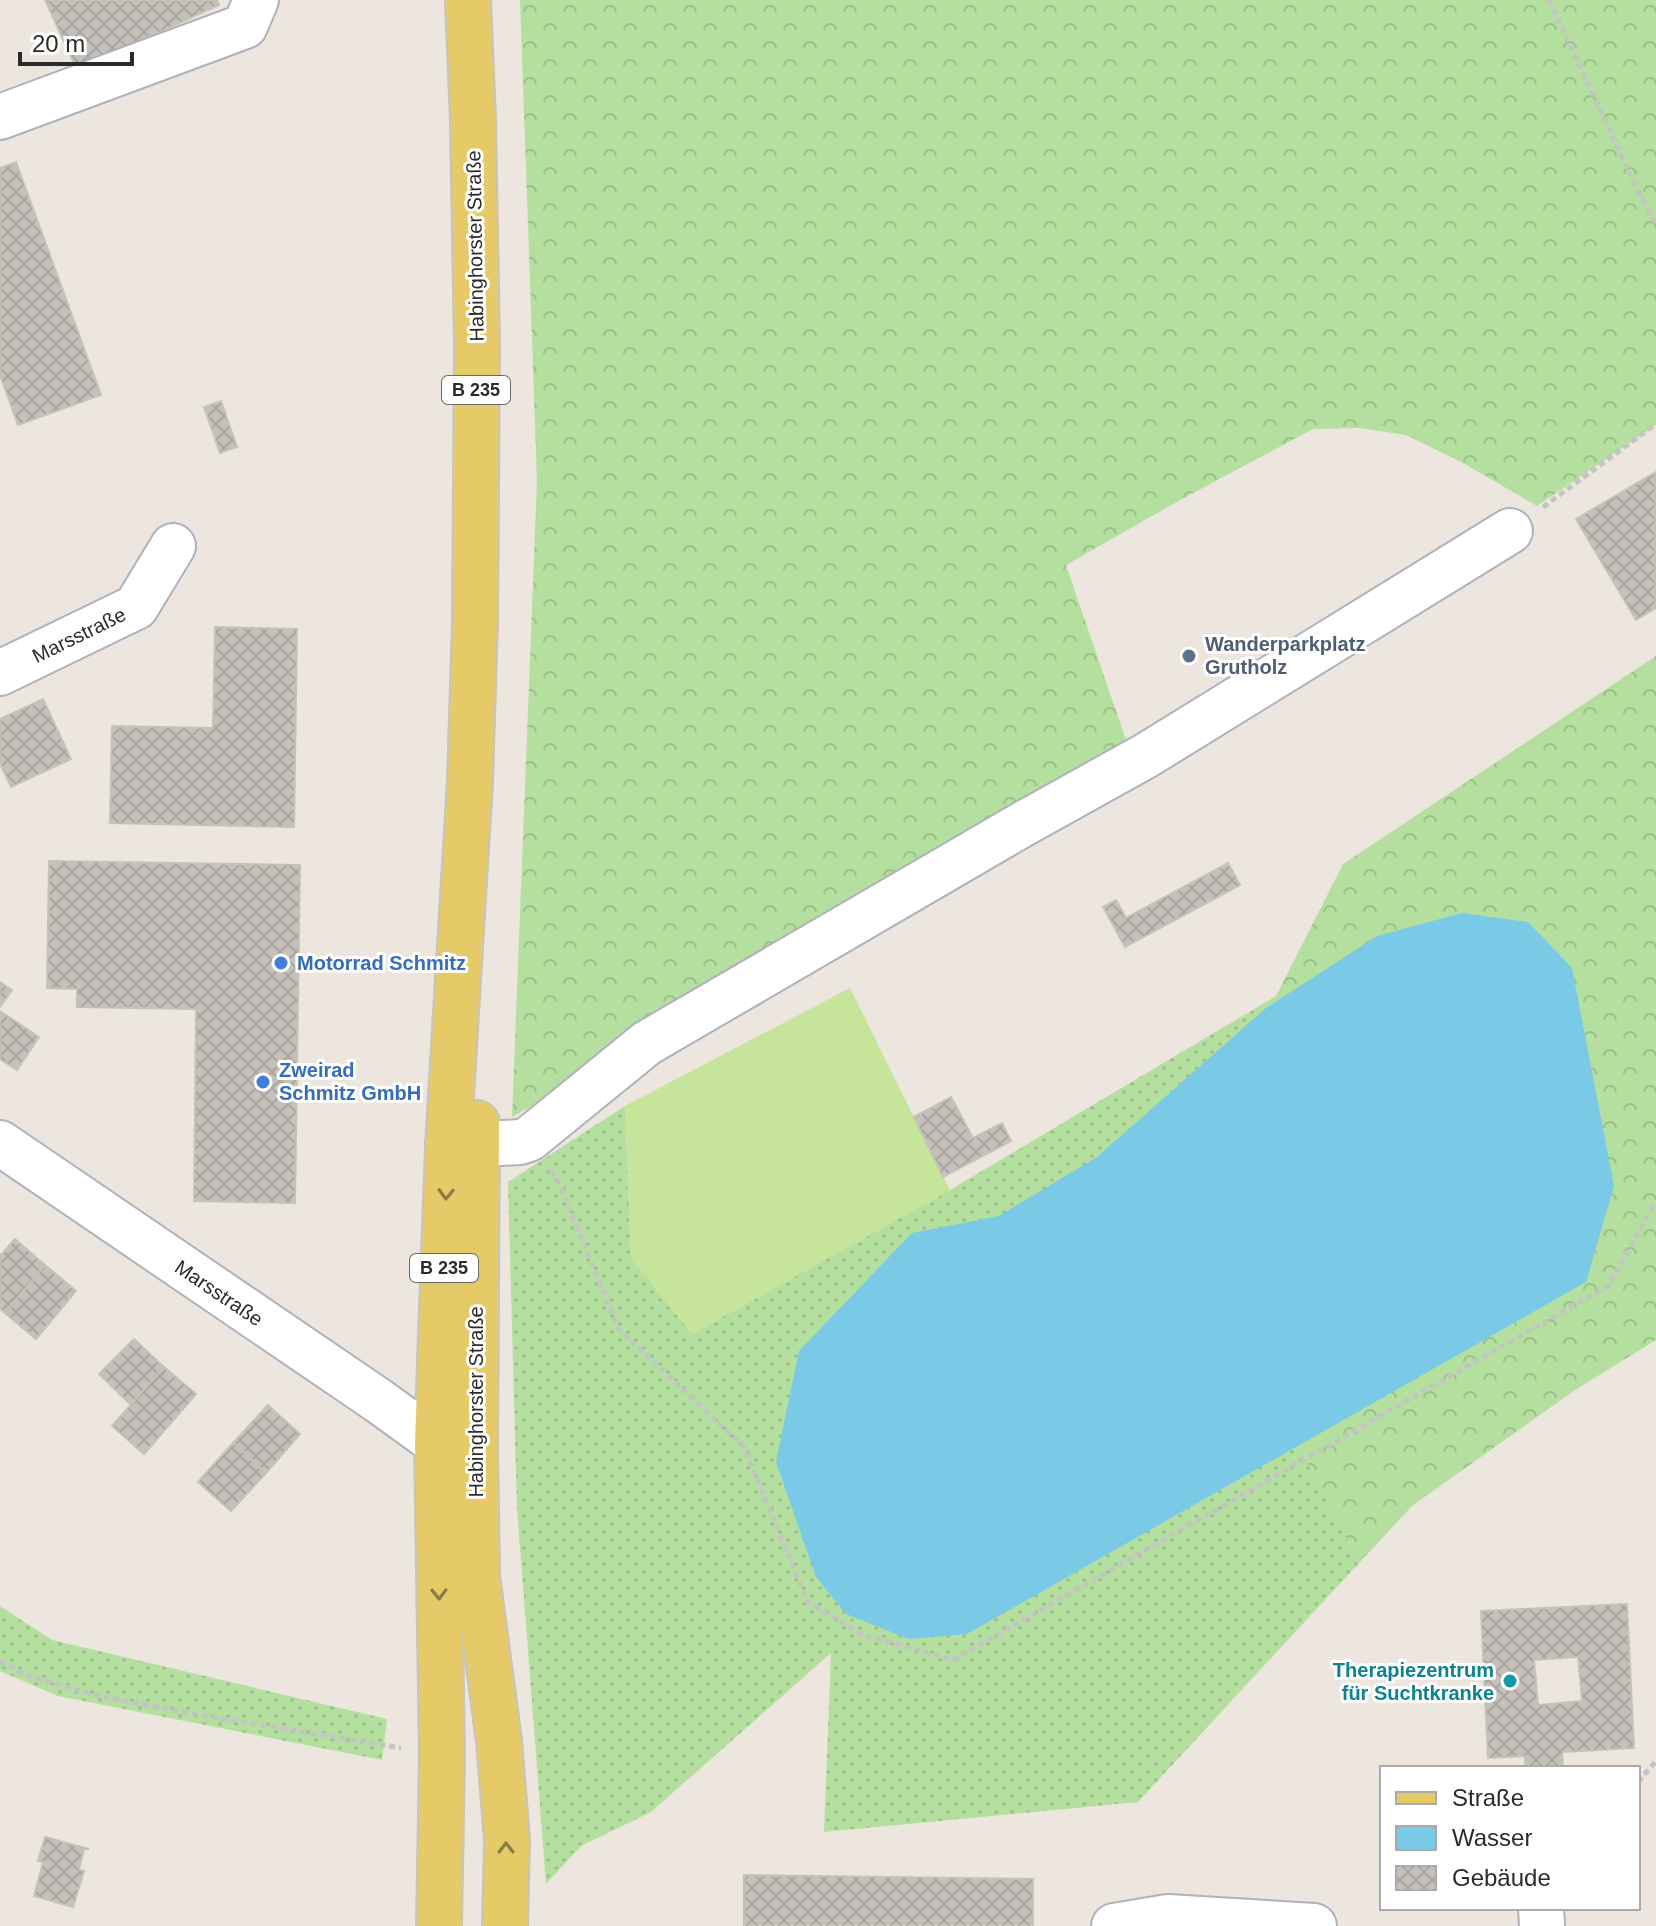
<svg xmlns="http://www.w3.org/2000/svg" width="1656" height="1926" viewBox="0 0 1656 1926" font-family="Helvetica,sans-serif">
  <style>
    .grass { fill: url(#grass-dots) }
    .forest { fill: url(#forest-crowns) }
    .pitch { fill: #c6e59b }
    .water { fill: #79c9e7 }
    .building { fill: url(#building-cross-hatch); stroke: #c7c2b8; stroke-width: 2; fill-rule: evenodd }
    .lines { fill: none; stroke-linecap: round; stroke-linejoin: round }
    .minor-casing { stroke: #afb1bb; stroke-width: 48 }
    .major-casing { stroke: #c4c4c4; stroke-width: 48 }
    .path { stroke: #c4c4c4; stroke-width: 5; stroke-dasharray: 6 4; stroke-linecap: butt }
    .minor { stroke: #fff; stroke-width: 44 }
    .major { stroke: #e7ca68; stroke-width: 44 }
    .oneway { stroke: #897a4a }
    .service-dot { fill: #5c6f8a; stroke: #fff; stroke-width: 3 }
    .shop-dot { fill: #3f7fe0; stroke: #fff; stroke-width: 3 }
    .culture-dot { fill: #0f9aa8; stroke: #fff; stroke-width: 3 }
    .labels { text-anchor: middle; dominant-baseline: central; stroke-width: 6; stroke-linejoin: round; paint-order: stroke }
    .shield { fill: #fff; stroke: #6b6b6b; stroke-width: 2 }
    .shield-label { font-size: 18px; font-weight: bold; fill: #2b2b2b }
    .street-label { font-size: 20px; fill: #2b2b2b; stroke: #fff }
    .service-label { font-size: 20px; font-weight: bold; fill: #4e5e75; stroke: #fff; text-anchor: start }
    .shop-label { font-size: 20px; font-weight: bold; fill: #366cbe; stroke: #fff; text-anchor: start }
    .culture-label { font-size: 20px; font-weight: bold; fill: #0d838f; stroke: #fff; text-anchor: end }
  </style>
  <defs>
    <pattern id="grass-dots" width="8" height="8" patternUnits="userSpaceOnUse" patternTransform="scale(2)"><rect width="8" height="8" fill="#b4df9f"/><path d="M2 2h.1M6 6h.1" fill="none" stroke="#9bc089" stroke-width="1.8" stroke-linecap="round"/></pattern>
    <pattern id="forest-crowns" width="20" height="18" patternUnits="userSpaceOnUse" patternTransform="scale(2)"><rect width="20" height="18" fill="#b4df9f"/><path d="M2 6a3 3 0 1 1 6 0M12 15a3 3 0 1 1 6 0" fill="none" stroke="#9bc089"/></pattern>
    <pattern id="building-cross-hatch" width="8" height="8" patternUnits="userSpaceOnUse" patternTransform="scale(2)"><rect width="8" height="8" fill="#c5c0ba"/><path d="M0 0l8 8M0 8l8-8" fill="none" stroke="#a9a5a0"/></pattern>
  </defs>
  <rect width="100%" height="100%" fill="#ece6df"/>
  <!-- grass -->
  <g class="grass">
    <path d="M1276,996L1475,1259L1283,1415L1359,1563L1138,1802L824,1832L831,1653L651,1812L581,1846L546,1884L517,1508L508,1182L625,1106L631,1258L692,1334L950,1190Z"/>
    <path d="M0,1606L52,1640L387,1719L382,1760L58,1696L0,1671Z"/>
  </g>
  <!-- forest -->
  <g class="forest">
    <path d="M520,0H1656V425L1537,506L1463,463L1406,435L1359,428L1313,429L1180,500L1066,565L1128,746L640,1045L512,1117L537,481Z"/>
    <path d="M1656,656V1340L1575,1390L1412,1506L1359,1563L1283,1415L1475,1258L1276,996L1343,864Z"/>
  </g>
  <!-- pitch -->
  <path class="pitch" d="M850,988L950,1190L692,1334L631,1258L625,1106Z"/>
  <!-- water -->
  <path class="water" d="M1462,913L1528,922L1572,968L1614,1186L1586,1282L967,1634L909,1639L846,1614L816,1577L776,1462L799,1351L912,1233L999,1216L1097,1157L1266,1008L1377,936Z"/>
  <!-- building -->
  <g class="building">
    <path d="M45,0H217L219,5L77,70Z"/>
    <path d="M16,162L101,395L18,425L0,375V168Z"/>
    <path d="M221,401L237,447L220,453L204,407Z"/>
    <path d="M1656,472V608L1636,620L1576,519Z"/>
    <path d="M215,627L297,629L294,827L110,823L112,726L213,728Z"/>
    <path d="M43,699L71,759L11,787L0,763V719Z"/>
    <path d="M49,861L300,865L295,1203L194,1201L196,1009L77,1007V989L47,988Z"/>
    <path d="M1228,863L1240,885L1125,947L1103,907L1116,900L1126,918Z"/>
    <path d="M0,982L12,990L0,1007Z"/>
    <path d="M0,1011L39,1037L17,1070L0,1059Z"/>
    <path d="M951,1097L973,1138L1002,1123L1011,1141L943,1177L914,1117Z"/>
    <path d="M15,1239L45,1265L5,1313L0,1309V1256Z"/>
    <path d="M45,1265L76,1291L36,1339L5,1313Z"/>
    <path d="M134,1339L164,1367L131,1405L99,1374Z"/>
    <path d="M164,1367L196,1394L144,1454L112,1426Z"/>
    <path d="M268,1405L300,1434L266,1473L233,1443Z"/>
    <path d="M233,1443L266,1473L231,1511L198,1482Z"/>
    <path d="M1627,1604L1634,1748L1562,1752L1563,1768H1525V1756L1488,1758L1481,1611ZM1578,1657L1582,1701L1538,1705L1534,1660Z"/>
    <path d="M45,1837L89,1849H84L80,1865L79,1870L84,1871L73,1907L34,1896L43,1862L38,1861Z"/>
    <path d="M744,1875L1033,1879V1926H744Z"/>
  </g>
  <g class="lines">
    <!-- minor casing -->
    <g class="minor-casing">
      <g id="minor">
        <path d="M0,117L245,26L256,0"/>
        <path d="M0,673L136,607L173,546"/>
        <path d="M0,1143L379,1401L437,1443"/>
        <path d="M448,1146L520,1142L529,1139L647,1043L1023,824L1147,755L1510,531"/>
        <path d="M1541,1908L1542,1926"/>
        <path d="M1114,1926L1168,1917L1314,1926"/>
      </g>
    </g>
    <!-- major casing -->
    <g class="major-casing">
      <g id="major">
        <path d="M477,1123L475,1449L477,1576L499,1741L507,1840L505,1926"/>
        <path d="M439,1926L442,1755L437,1443L448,1146L470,781L475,621L477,347L473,121L468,0"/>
      </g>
    </g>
    <!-- path -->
    <g class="path">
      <path d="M1549,0L1636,187L1656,225"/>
      <path d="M1543,507L1656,424"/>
      <path d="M550,1171L560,1185L618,1328L744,1447L807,1601L863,1635L953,1660L1608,1286L1654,1205H1656"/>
      <path d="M0,1661L26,1675L91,1694L190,1713L401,1748"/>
      <path d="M1638,1782L1656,1761"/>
    </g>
    <!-- minor -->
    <use href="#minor" class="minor"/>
    <!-- major -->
    <use href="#major" class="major"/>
  </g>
  <!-- one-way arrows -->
  <defs><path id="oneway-chevron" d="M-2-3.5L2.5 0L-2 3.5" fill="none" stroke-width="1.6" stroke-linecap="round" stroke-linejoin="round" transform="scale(2)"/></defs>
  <g class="oneway">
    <use href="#oneway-chevron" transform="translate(446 1194) rotate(92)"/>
    <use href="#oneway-chevron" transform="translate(439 1594) rotate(89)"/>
    <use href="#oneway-chevron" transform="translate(506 1848) rotate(-90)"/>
  </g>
  <!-- markers -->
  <circle class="service-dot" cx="1189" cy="656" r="8"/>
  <g class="shop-dot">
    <circle cx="281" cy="963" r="8"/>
    <circle cx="263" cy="1082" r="8"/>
  </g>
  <circle class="culture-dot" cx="1510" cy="1681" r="8"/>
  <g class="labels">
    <!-- shield labels -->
    <g class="shield">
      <rect x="442" y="376" width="68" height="28" rx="6"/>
      <rect x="410" y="1254" width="68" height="28" rx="6"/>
    </g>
    <g class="shield-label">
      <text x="476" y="390">B 235</text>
      <text x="444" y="1268">B 235</text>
    </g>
    <!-- street labels -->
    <g class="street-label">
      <text transform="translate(475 246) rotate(-91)">Habinghorster Straße</text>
      <text transform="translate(79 635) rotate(-26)">Marsstraße</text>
      <text transform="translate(219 1293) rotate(34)">Marsstraße</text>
      <text transform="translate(476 1402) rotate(-90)">Habinghorster Straße</text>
    </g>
    <!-- service labels -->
    <g class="service-label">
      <text x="1205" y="644">Wanderparkplatz<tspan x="1205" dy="23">Grutholz</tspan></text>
    </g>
    <!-- shop labels -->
    <g class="shop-label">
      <text x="297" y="963">Motorrad Schmitz</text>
      <text x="279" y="1070">Zweirad<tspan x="279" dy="23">Schmitz GmbH</tspan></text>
    </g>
    <!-- culture labels -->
    <g class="culture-label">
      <text x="1494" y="1670">Therapiezentrum<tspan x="1494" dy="23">für Suchtkranke</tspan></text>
    </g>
  </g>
  <!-- legend -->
  <rect x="1380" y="1766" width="260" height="144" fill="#ffffff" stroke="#aaaaaa" stroke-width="2"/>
  <rect x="1396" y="1792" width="40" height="12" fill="#e7ca68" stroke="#aaaaaa" stroke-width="2"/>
  <text x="1452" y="1806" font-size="24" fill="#2b2b2b">Straße</text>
  <rect x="1396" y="1826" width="40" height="24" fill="#79c9e7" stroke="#aaaaaa" stroke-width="2"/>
  <text x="1452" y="1846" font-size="24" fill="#2b2b2b">Wasser</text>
  <rect x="1396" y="1866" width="40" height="24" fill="url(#building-cross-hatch)" stroke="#aaaaaa" stroke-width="2"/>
  <text x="1452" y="1886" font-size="24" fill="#2b2b2b">Gebäude</text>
  <!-- scale -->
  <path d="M20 52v12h112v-12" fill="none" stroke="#2b2b2b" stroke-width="4"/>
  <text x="32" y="52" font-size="24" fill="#2b2b2b" stroke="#ffffff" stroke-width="6" paint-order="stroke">20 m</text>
</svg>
